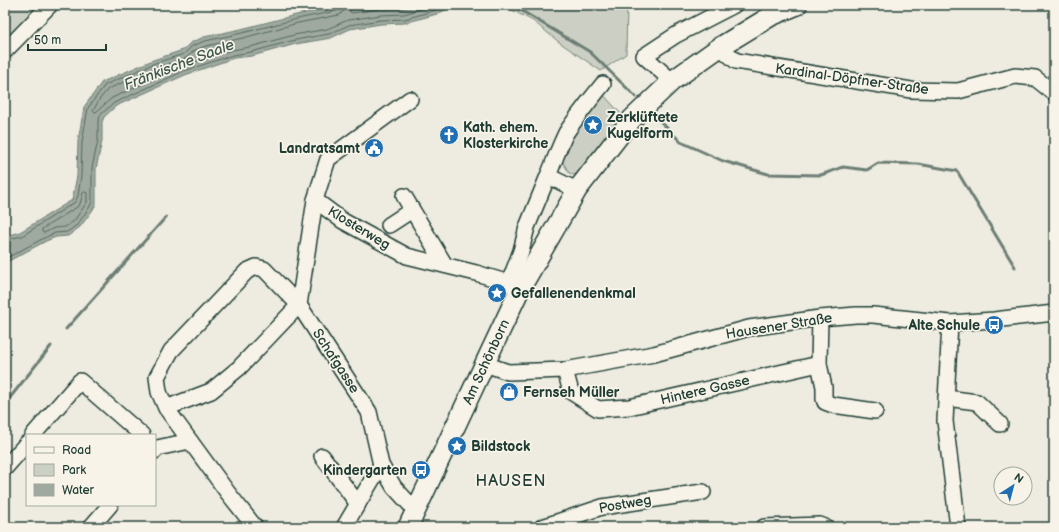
<svg xmlns="http://www.w3.org/2000/svg" width="1059" height="532" viewBox="0 0 1059 532" font-family="'Balsamiq Sans',sans-serif">
  <style>
    .green { fill: #cccfc4; stroke: #76867c }
    .water { fill: #9fa99f; stroke: #6c7e74 }
    .lines { fill: none; stroke-linecap: round; stroke-linejoin: round }
    .shore { stroke: #52685f; stroke-width: 1 }
    .stream { stroke: #6c7e74; stroke-width: 3 }
    .minor-casing { stroke: #1f3d34; stroke-width: 18 }
    .major-casing { stroke: #1f3d34; stroke-width: 22 }
    .minor { stroke: #f7f3e8; stroke-width: 15 }
    .major { stroke: #f7f3e8; stroke-width: 19 }
    .labels { text-anchor: middle; dominant-baseline: central; stroke-width: 3.5; stroke-linejoin: round; paint-order: stroke }
    .street-label { font-size: 14px; fill: #1f3d34; stroke: #f7f3e8 }
    .poi-label { font-size: 14px; font-weight: bold; fill: #1f3d34; stroke: #f7f3e8; text-anchor: start }
    .water-label { font-size: 15px; font-style: italic; fill: #3f584f; stroke: #f7f3e8 }
    .quarter-label { font-size: 16px; letter-spacing: 1px; fill: #1f3d34; stroke: #f7f3e8 }
  </style>
  <rect width="100%" height="100%" fill="#eeece1"/>
  <filter id="ink" filterUnits="userSpaceOnUse"><feTurbulence type="fractalNoise" baseFrequency=".025" numOctaves="2"/><feDisplacementMap in="SourceGraphic" scale="8" xChannelSelector="R" yChannelSelector="G"/><feConvolveMatrix kernelMatrix="1 2 1 2 8 2 1 2 1" color-interpolation-filters="sRGB"/></filter>
  <g filter="url(#ink)">
    <!-- green -->
    <g class="green">
      <path d="M5,5H41L5,39Z"/>
      <path d="M502,5H627L626,54L601,71L559,42L533,21Z"/>
      <path d="M600,91L623,116L578,173L574,175L569,173L560,157Z"/>
    </g>
    <!-- water -->
    <path class="water" d="M345,5H456L437,14L405,23L381,24L350,29L331,38L296,44L252,56L234,58L185,75L116,106L104,117L102,122V141L96,169V204L92,211L80,227L68,236L56,237L46,241L5,263V236L20,232L72,200L77,176L78,141L84,107L102,82L153,60L183,50L190,43L204,37L241,29L296,15Z"/>
    <g class="lines">
      <!-- shore -->
      <g class="shore">
        <path d="M345,5L344,11L339,15L298,23L243,38L206,46L195,50L186,58L156,68L108,89L99,100L93,111L96,112L112,98L182,66L232,50L250,47L294,35L327,29L348,20L381,15L404,14L435,5"/>
        <path d="M351,5L350,12L352,13L380,9L403,8L415,5"/>
        <path d="M85,192L87,193V202L74,221L65,227L54,228L44,233L42,232V229L77,207L80,204L83,193Z"/>
        <path d="M5,240L22,236L75,202L78,196L81,176L82,142L88,108L105,85L155,63L184,54L192,46L205,41L242,33L297,19L336,11L340,9V5"/>
        <path d="M5,259L44,238L55,233L67,232L77,225L89,208L92,202V168L98,140V121L101,114L114,103L184,71L233,55L251,52L295,40L329,34L349,25L381,20L405,19L436,10L447,5"/>
      </g>
      <!-- stream -->
      <g class="stream">
        <path d="M512,5L590,52L636,97"/>
        <path d="M652,113L681,142L723,161L768,174L821,175L843,167L867,170L878,163L918,164L957,171L1015,267"/>
        <path d="M66,329L166,217"/>
        <path d="M5,404L51,346"/>
      </g>
      <!-- minor casing -->
      <g class="minor-casing">
        <g id="minor">
          <path d="M720,47L736,61L911,90L958,91L1015,76L1035,78L1054,93"/>
          <path d="M5,51L50,5"/>
          <path d="M672,81L644,56L676,35L734,5"/>
          <path d="M410,99L328,159L315,200L343,221L407,256L476,273L509,283L519,291"/>
          <path d="M548,176C554,162 559,147 566,133C577,116 590,100 603,84"/>
          <path d="M404,196L445,265"/>
          <path d="M315,200L299,305L369,412L381,465L394,487L416,511"/>
          <path d="M389,225L412,210"/>
          <path d="M509,283L521,251L527,227L548,176L577,190"/>
          <path d="M950,323L945,421L958,527"/>
          <path d="M485,364L508,372L565,370L654,354L749,328L820,318L856,315H873L950,323L994,320L1054,313"/>
          <path d="M819,364L824,387V399L825,402L833,405L875,411"/>
          <path d="M565,370L571,392L598,409L629,407L819,364L820,318"/>
          <path d="M946,398L977,402L1000,424"/>
          <path d="M166,408L211,391L239,368L299,305L264,269L256,267L247,271L171,351L157,377L159,392L166,408L228,493L255,527"/>
          <path d="M33,435L80,381L142,435"/>
          <path d="M155,451L157,448L190,441"/>
          <path d="M322,456L358,504"/>
          <path d="M5,468L27,443"/>
          <path d="M91,527L110,505"/>
          <path d="M344,527L381,465"/>
          <path d="M542,527L602,507L703,492"/>
          <path d="M764,527L820,525L825,527"/>
        </g>
      </g>
      <!-- major casing -->
      <g class="major-casing">
        <path id="major" d="M408,527L519,291L577,190L632,119L672,81L720,47L771,16L797,5"/>
      </g>
      <!-- minor -->
      <use href="#minor" class="minor"/>
      <!-- major -->
      <use href="#major" class="major"/>
    </g>
  </g>
  <!-- icons -->
  <defs>
    <g id="sight-disc" transform="scale(1)"><circle r="9.5" fill="#1f6fb2" stroke="#f7f3e8"/><path d="M0-6L1.8-2.2L6-1.7L2.9 1.2L3.7 5.4L0 3.3L-3.7 5.4L-2.9 1.2L-6-1.7L-1.8-2.2Z" fill="#fff"/></g>
    <g id="church-disc" transform="scale(1)"><circle r="9.5" fill="#1f6fb2" stroke="#f7f3e8"/><path d="M-1.2-6h2.4v3.5h3.3v2.4h-3.3V6h-2.4V-.1h-3.3v-2.4h3.3Z" fill="#fff"/></g>
    <g id="civic-disc" transform="scale(1)"><circle r="9.5" fill="#1f6fb2" stroke="#f7f3e8"/><path d="M-.6-6.5H3V-4.5H.6V-3L4-1V1h2V6H-6V1h2V-1L-.6-3ZM-1.2 2.5V6h2.4V2.5Z" fill="#fff"/></g>
    <g id="bus-disc" transform="scale(1)"><circle r="9.5" fill="#1f6fb2" stroke="#f7f3e8"/><path d="M-5-6H5V4H4V6H2V4H-2V6H-4V4H-5ZM-3.5-4V0h7V-4ZM-3.5 1.2v1.5H-2V1.2ZM2 1.2v1.5H3.5V1.2Z" fill="#fff"/></g>
    <g id="shop-disc" transform="scale(1)"><circle r="9.5" fill="#1f6fb2" stroke="#f7f3e8"/><path d="M-5-2.5h2.3a2.7 3.5 0 0 1 5.4 0H5L5.5 6h-11ZM-1.5-2.5h3a1.5 2.3 0 0 0-3 0Z" fill="#fff"/></g>
  </defs>
  <g fill-rule="evenodd">
    <use href="#sight-disc" x="593" y="125"/>
    <use href="#church-disc" x="449" y="135"/>
    <use href="#civic-disc" x="374" y="148"/>
    <use href="#sight-disc" x="497" y="293"/>
    <use href="#bus-disc" x="994" y="325"/>
    <use href="#shop-disc" x="509" y="392"/>
    <use href="#sight-disc" x="457" y="446"/>
    <use href="#bus-disc" x="421" y="470"/>
  </g>
  <g class="labels">
    <!-- street labels -->
    <g class="street-label">
      <text transform="translate(852 79) rotate(8)">Kardinal-Döpfner-Straße</text>
      <text transform="translate(359 228) rotate(31)">Klosterweg</text>
      <text transform="translate(779 326) rotate(-9)">Hausener Straße</text>
      <text transform="translate(336 361) rotate(57)">Schafgasse</text>
      <text transform="translate(486 362) rotate(-65)">Am Schönborn</text>
      <text transform="translate(705 390) rotate(-13)">Hintere Gasse</text>
      <text transform="translate(625 504) rotate(-10)">Postweg</text>
    </g>
    <!-- poi labels -->
    <g class="poi-label">
      <text x="607" y="117">Zerklüftete<tspan x="607" dy="16">Kugelform</tspan></text>
      <text x="463" y="127">Kath. ehem.<tspan x="463" dy="16">Klosterkirche</tspan></text>
      <text x="360" y="148" text-anchor="end">Landratsamt</text>
      <text x="511" y="293">Gefallenendenkmal</text>
      <text x="980" y="325" text-anchor="end">Alte Schule</text>
      <text x="523" y="392">Fernseh Müller</text>
      <text x="471" y="446">Bildstock</text>
      <text x="407" y="470" text-anchor="end">Kindergarten</text>
    </g>
    <!-- water labels -->
    <g class="water-label">
      <text transform="translate(179 65) rotate(-21)">Fränkische Saale</text>
    </g>
    <!-- quarter labels -->
    <g class="quarter-label">
      <text x="511" y="481">HAUSEN</text>
    </g>
  </g>
  <!-- margin -->
  <rect width="1059" height="532" fill="none" stroke="#f7f3e8" stroke-width="20"/>
  <rect x="10" y="10" width="1039" height="512" fill="none" stroke="#1f3d34" stroke-width="1.5" filter="url(#ink)"/>
  <!-- legend -->
  <rect x="26" y="434" width="130" height="72" fill="#f7f3e8" stroke="#a1aaa0"/>
  <rect x="34" y="447" width="20" height="6" fill="#f7f3e8" stroke="#a1aaa0"/>
  <text x="62" y="454" font-size="12" fill="#1f3d34">Road</text>
  <rect x="34" y="464" width="20" height="12" fill="#cccfc4" stroke="#a1aaa0"/>
  <text x="62" y="474" font-size="12" fill="#1f3d34">Park</text>
  <rect x="34" y="484" width="20" height="12" fill="#9fa99f" stroke="#a1aaa0"/>
  <text x="62" y="494" font-size="12" fill="#1f3d34">Water</text>
  <!-- north arrow -->
  <g transform="translate(1013 486) rotate(36)"><circle r="19" fill="#f7f3e8" stroke="#a1aaa0"/>
  <path d="M0-3L7 15L0 10L-7 15Z" fill="#1f6fb2"/>
  <text y="-6" font-size="11" font-weight="bold" text-anchor="middle" fill="#1f3d34">N</text>
  </g>
  <!-- scale -->
  <path d="M28 44v6h78v-6" fill="none" stroke="#1f3d34" stroke-width="2"/>
  <text x="34" y="44" font-size="12" fill="#1f3d34" stroke="#f7f3e8" stroke-width="3" paint-order="stroke">50 m</text>
</svg>
